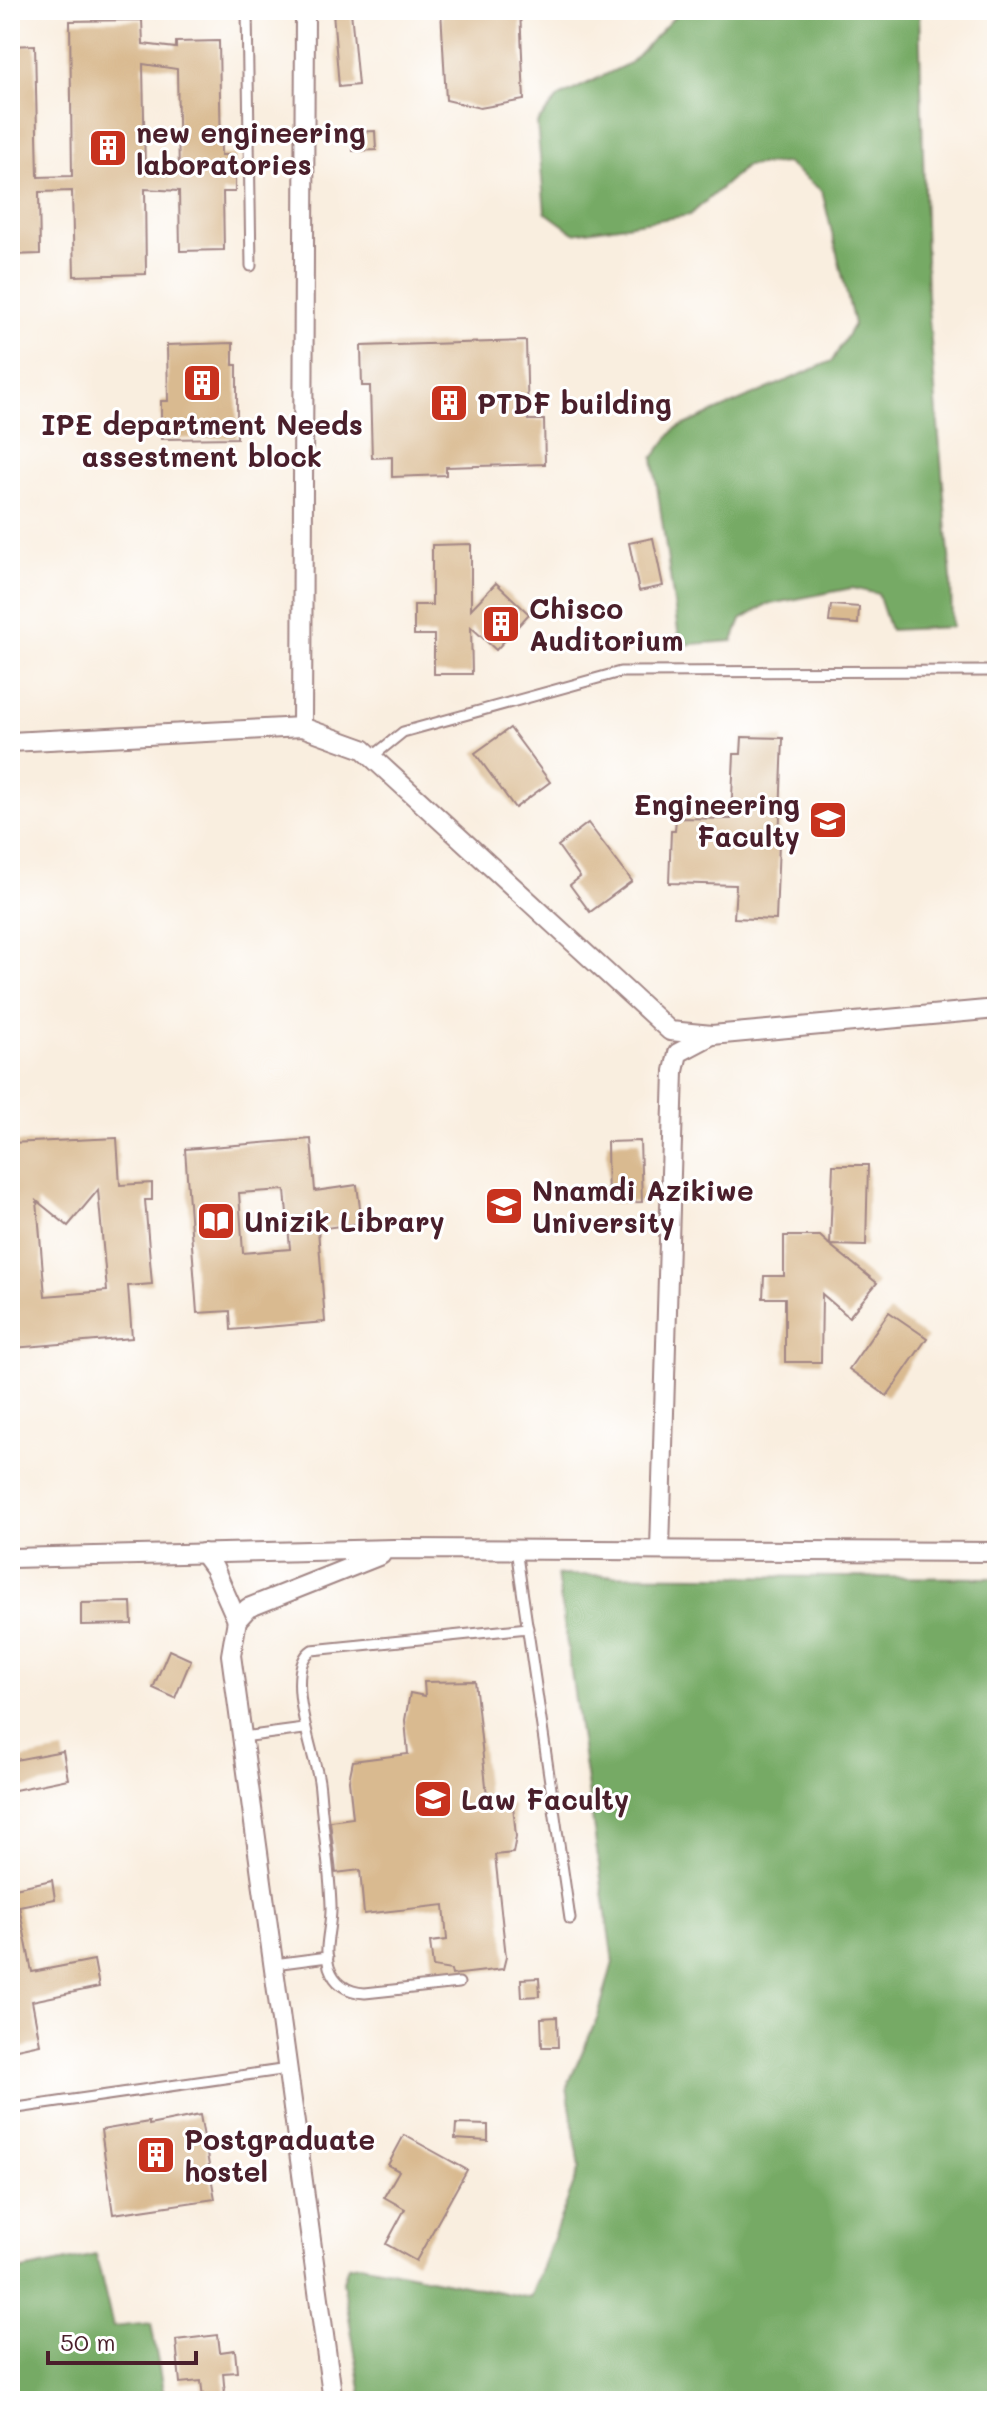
<svg xmlns="http://www.w3.org/2000/svg" width="1007" height="2411" viewBox="0 0 1007 2411" font-family="Mali,sans-serif">
  <style>
    .forest { fill: #76aa65; stroke: #606448; stroke-width: 2 }
    .building { fill: #d9ba90; fill-rule: evenodd }
    .lines { fill: none; stroke-linecap: round; stroke-linejoin: round }
    .service-casing { stroke: #a28685; stroke-width: 13 }
    .minor-casing { stroke: #a28685; stroke-width: 22 }
    .service { stroke: #fff; stroke-width: 9 }
    .minor { stroke: #fff; stroke-width: 18 }
    .labels { text-anchor: middle; dominant-baseline: central; stroke-width: 6; stroke-linejoin: round; paint-order: stroke }
    .poi-label { font-size: 28px; font-weight: bold; fill: #4a1f2b; stroke: #fff; text-anchor: start }
  </style>
  <rect width="100%" height="100%" fill="#fff"/>
  <filter id="ink" filterUnits="userSpaceOnUse"><feTurbulence type="fractalNoise" baseFrequency=".0125" numOctaves="2"/><feDisplacementMap in="SourceGraphic" scale="16" xChannelSelector="R" yChannelSelector="G"/><feConvolveMatrix kernelMatrix="1 2 1 2 8 2 1 2 1" color-interpolation-filters="sRGB"/></filter>
  <filter id="wash" filterUnits="userSpaceOnUse"><feTurbulence type="fractalNoise" baseFrequency=".006" numOctaves="4" result="noise"/><feDisplacementMap in="SourceGraphic" scale="32" xChannelSelector="R" yChannelSelector="G"/><feGaussianBlur stdDeviation="1.8" result="paint"/><feColorMatrix in="noise" values="0 0 0 0 0 0 0 0 0 0 0 0 0 0 0 0 0 1.4 0 .05"/><feComposite in="paint" operator="in"/></filter>
  <g filter="url(#wash)">
    <rect width="100%" height="100%" fill="#f9eedf"/>
    <!-- forest -->
    <g class="forest">
      <path d="M681,10H919L927,295L951,578L952,627L890,630L878,594L852,588L766,605L741,620L733,641L680,645L653,458L675,429L832,361L854,324L822,191L786,163L746,166L690,215L574,233L545,212L537,123L559,97L630,63Z"/>
      <path d="M557,1575L997,1578V2401H363L343,2281L348,2266L360,2264L530,2298L580,2167L567,2087L598,2016L613,1962Z"/>
      <path d="M96,2255L113,2327L151,2323L165,2401H10V2265L18,2271Z"/>
    </g>
    <g id="blocks">
      <!-- building -->
      <g class="building">
        <path d="M441,10H520L524,100L480,108L446,100Z"/>
        <path d="M351,11L358,85L339,87L333,12Z"/>
        <path d="M142,20L143,44L176,48V42L219,41L221,155H235V192H223L224,250L180,251L179,191L145,189L146,274L74,276L72,191L39,192L40,254L10,255V46L35,45L38,177L72,176L70,21ZM143,64L177,69L179,175L145,173Z"/>
        <path d="M375,131L376,150L353,151L352,132Z"/>
        <path d="M526,341L528,420H544L545,464L446,467V475L392,477V457L372,458L370,386H362L361,346Z"/>
        <path d="M233,343V365H237V438L161,439V401H168L167,345Z"/>
        <path d="M653,538L663,586L639,591L629,543Z"/>
        <path d="M471,544V609L496,583L529,614L496,650L471,627L472,674H434V635H414V605H432V545Z"/>
        <path d="M831,605L859,607L858,624L829,622Z"/>
        <path d="M510,728L550,782L515,808L475,753Z"/>
        <path d="M742,737L783,738L776,920L734,918L736,885L669,883L671,831H675L676,818L731,819L734,754H741Z"/>
        <path d="M588,823L632,881L590,912L570,885L580,877L558,846Z"/>
        <path d="M117,1138L120,1185L152,1183V1200H145L152,1284L128,1286L132,1338L13,1348L10,1313V1143ZM98,1190L107,1291L45,1296L37,1201L68,1226Z"/>
        <path d="M311,1139L315,1191L357,1185L362,1223L318,1229L325,1322L231,1330L230,1311L197,1313L185,1149ZM285,1190L290,1249L243,1253L239,1193Z"/>
        <path d="M640,1141L642,1202L608,1203L607,1142Z"/>
        <path d="M833,1165H868L866,1246L830,1245L877,1283L849,1317L822,1294L821,1362H785V1298H763L764,1276H784V1236H820L830,1245Z"/>
        <path d="M889,1312L927,1338L887,1396L849,1369Z"/>
        <path d="M131,1602L132,1624L81,1625V1603Z"/>
        <path d="M169,1650L191,1660L175,1698L153,1688Z"/>
        <path d="M475,1681L488,1805H513L516,1837L513,1853L495,1855L506,1957L503,1969L452,1975L451,1970L433,1967L430,1942L447,1940L444,1905L364,1914L360,1870L336,1873L330,1821L353,1818L349,1780L353,1761L408,1754L405,1720L410,1693L425,1696L424,1682Z"/>
        <path d="M63,1751L68,1779L10,1791V1761Z"/>
        <path d="M52,1880L55,1899L19,1906L32,1972L94,1960L99,1987L32,2001L40,2044L12,2050L10,1889Z"/>
        <path d="M539,1978L540,1996L522,1997L521,1979Z"/>
        <path d="M557,2017L558,2047H542L541,2018Z"/>
        <path d="M200,2115L215,2199L113,2214L101,2130L149,2122V2125Z"/>
        <path d="M456,2124L488,2125V2141L455,2139Z"/>
        <path d="M404,2135L467,2170L416,2261L386,2244L405,2209L384,2197L399,2171L388,2165Z"/>
        <path d="M218,2335L220,2352L235,2350L237,2372L223,2373L225,2395L203,2398L201,2381L180,2383L176,2340Z"/>
      </g>
    </g>
  </g>
  <g filter="url(#ink)">
    <use href="#blocks" fill-opacity="0" stroke="#a28685" stroke-width="2"/>
    <g class="lines">
      <!-- service casing -->
      <g class="service-casing">
        <g id="service">
          <path d="M247,10L251,266"/>
          <path d="M372,757L403,732L620,672L997,671"/>
          <path d="M516,1549L570,1919"/>
          <path d="M243,1737L304,1729"/>
          <path d="M274,1964L328,1957"/>
          <path d="M459,1983L365,1993C348,1992 335,1985 329,1967C323,1946 332,1926 331,1906C330,1871 324,1837 321,1802C320,1792 320,1782 317,1772C311,1745 284,1668 312,1650L528,1628"/>
          <path d="M10,2109L288,2069"/>
        </g>
      </g>
      <!-- minor casing -->
      <g class="minor-casing">
        <g id="minor">
          <path d="M302,727L305,10"/>
          <path d="M10,742L302,727L363,749L670,1031L712,1035L997,1009"/>
          <path d="M660,1549L674,1071L678,1053L712,1035"/>
          <path d="M203,1553L214,1568L237,1620"/>
          <path d="M10,1558L394,1549L997,1552"/>
          <path d="M333,2401L231,1655L237,1620L248,1608L381,1555"/>
        </g>
      </g>
      <!-- service -->
      <use href="#service" class="service"/>
      <!-- minor -->
      <use href="#minor" class="minor"/>
    </g>
  </g>
  <!-- icons -->
  <defs>
    <g id="building-square" transform="scale(2)"><rect x="-9" y="-9" width="18" height="18" rx="4" fill="#c8321e" stroke="#fff"/><path d="M-4-6H4V6H1V3H-1V6H-4ZM-2.5-4.3h1.7v1.8h-1.7ZM.8-4.3h1.7v1.8H.8ZM-2.5-1h1.7V.8h-1.7ZM.8-1h1.7V.8H.8Z" fill="#fff"/></g>
    <g id="university-square" transform="scale(2)"><rect x="-9" y="-9" width="18" height="18" rx="4" fill="#c8321e" stroke="#fff"/><path d="M0-5L7-2L0 1L-7-2ZM-4 1L0 2.5L4 1V4Q0 6-4 4Z" fill="#fff"/></g>
    <g id="library-square" transform="scale(2)"><rect x="-9" y="-9" width="18" height="18" rx="4" fill="#c8321e" stroke="#fff"/><path d="M-6-4Q-3-5.5-.7-3.5V5Q-3 3-6 4ZM6-4Q3-5.5 .7-3.5V5Q3 3 6 4Z" fill="#fff"/></g>
  </defs>
  <g fill-rule="evenodd">
    <use href="#building-square" x="108" y="148"/>
    <use href="#building-square" x="202" y="383"/>
    <use href="#building-square" x="449" y="403"/>
    <use href="#building-square" x="501" y="624"/>
    <use href="#university-square" x="828" y="820"/>
    <use href="#university-square" x="504" y="1206"/>
    <use href="#library-square" x="216" y="1221"/>
    <use href="#university-square" x="433" y="1799"/>
    <use href="#building-square" x="156" y="2155"/>
  </g>
  <g class="labels">
    <!-- poi labels -->
    <g class="poi-label">
      <text x="136" y="132">new engineering<tspan x="136" dy="32">laboratories</tspan></text>
      <text x="477" y="403">PTDF building</text>
      <text x="202" y="424" text-anchor="middle">IPE department Needs<tspan x="202" dy="32">assestment block</tspan></text>
      <text x="529" y="608">Chisco<tspan x="529" dy="32">Auditorium</tspan></text>
      <text x="800" y="804" text-anchor="end">Engineering<tspan x="800" dy="32">Faculty</tspan></text>
      <text x="532" y="1190">Nnamdi Azikiwe<tspan x="532" dy="32">University</tspan></text>
      <text x="244" y="1221">Unizik Library</text>
      <text x="461" y="1799">Law Faculty</text>
      <text x="184" y="2139">Postgraduate<tspan x="184" dy="32">hostel</tspan></text>
    </g>
  </g>
  <!-- margin -->
  <rect width="1007" height="2411" fill="none" stroke="#fff" stroke-width="40"/>
  <!-- scale -->
  <path d="M48 2351v12h148v-12" fill="none" stroke="#4a1f2b" stroke-width="4"/>
  <text x="60" y="2351" font-size="24" fill="#4a1f2b" stroke="#ffffff" stroke-width="6" paint-order="stroke">50 m</text>
</svg>
